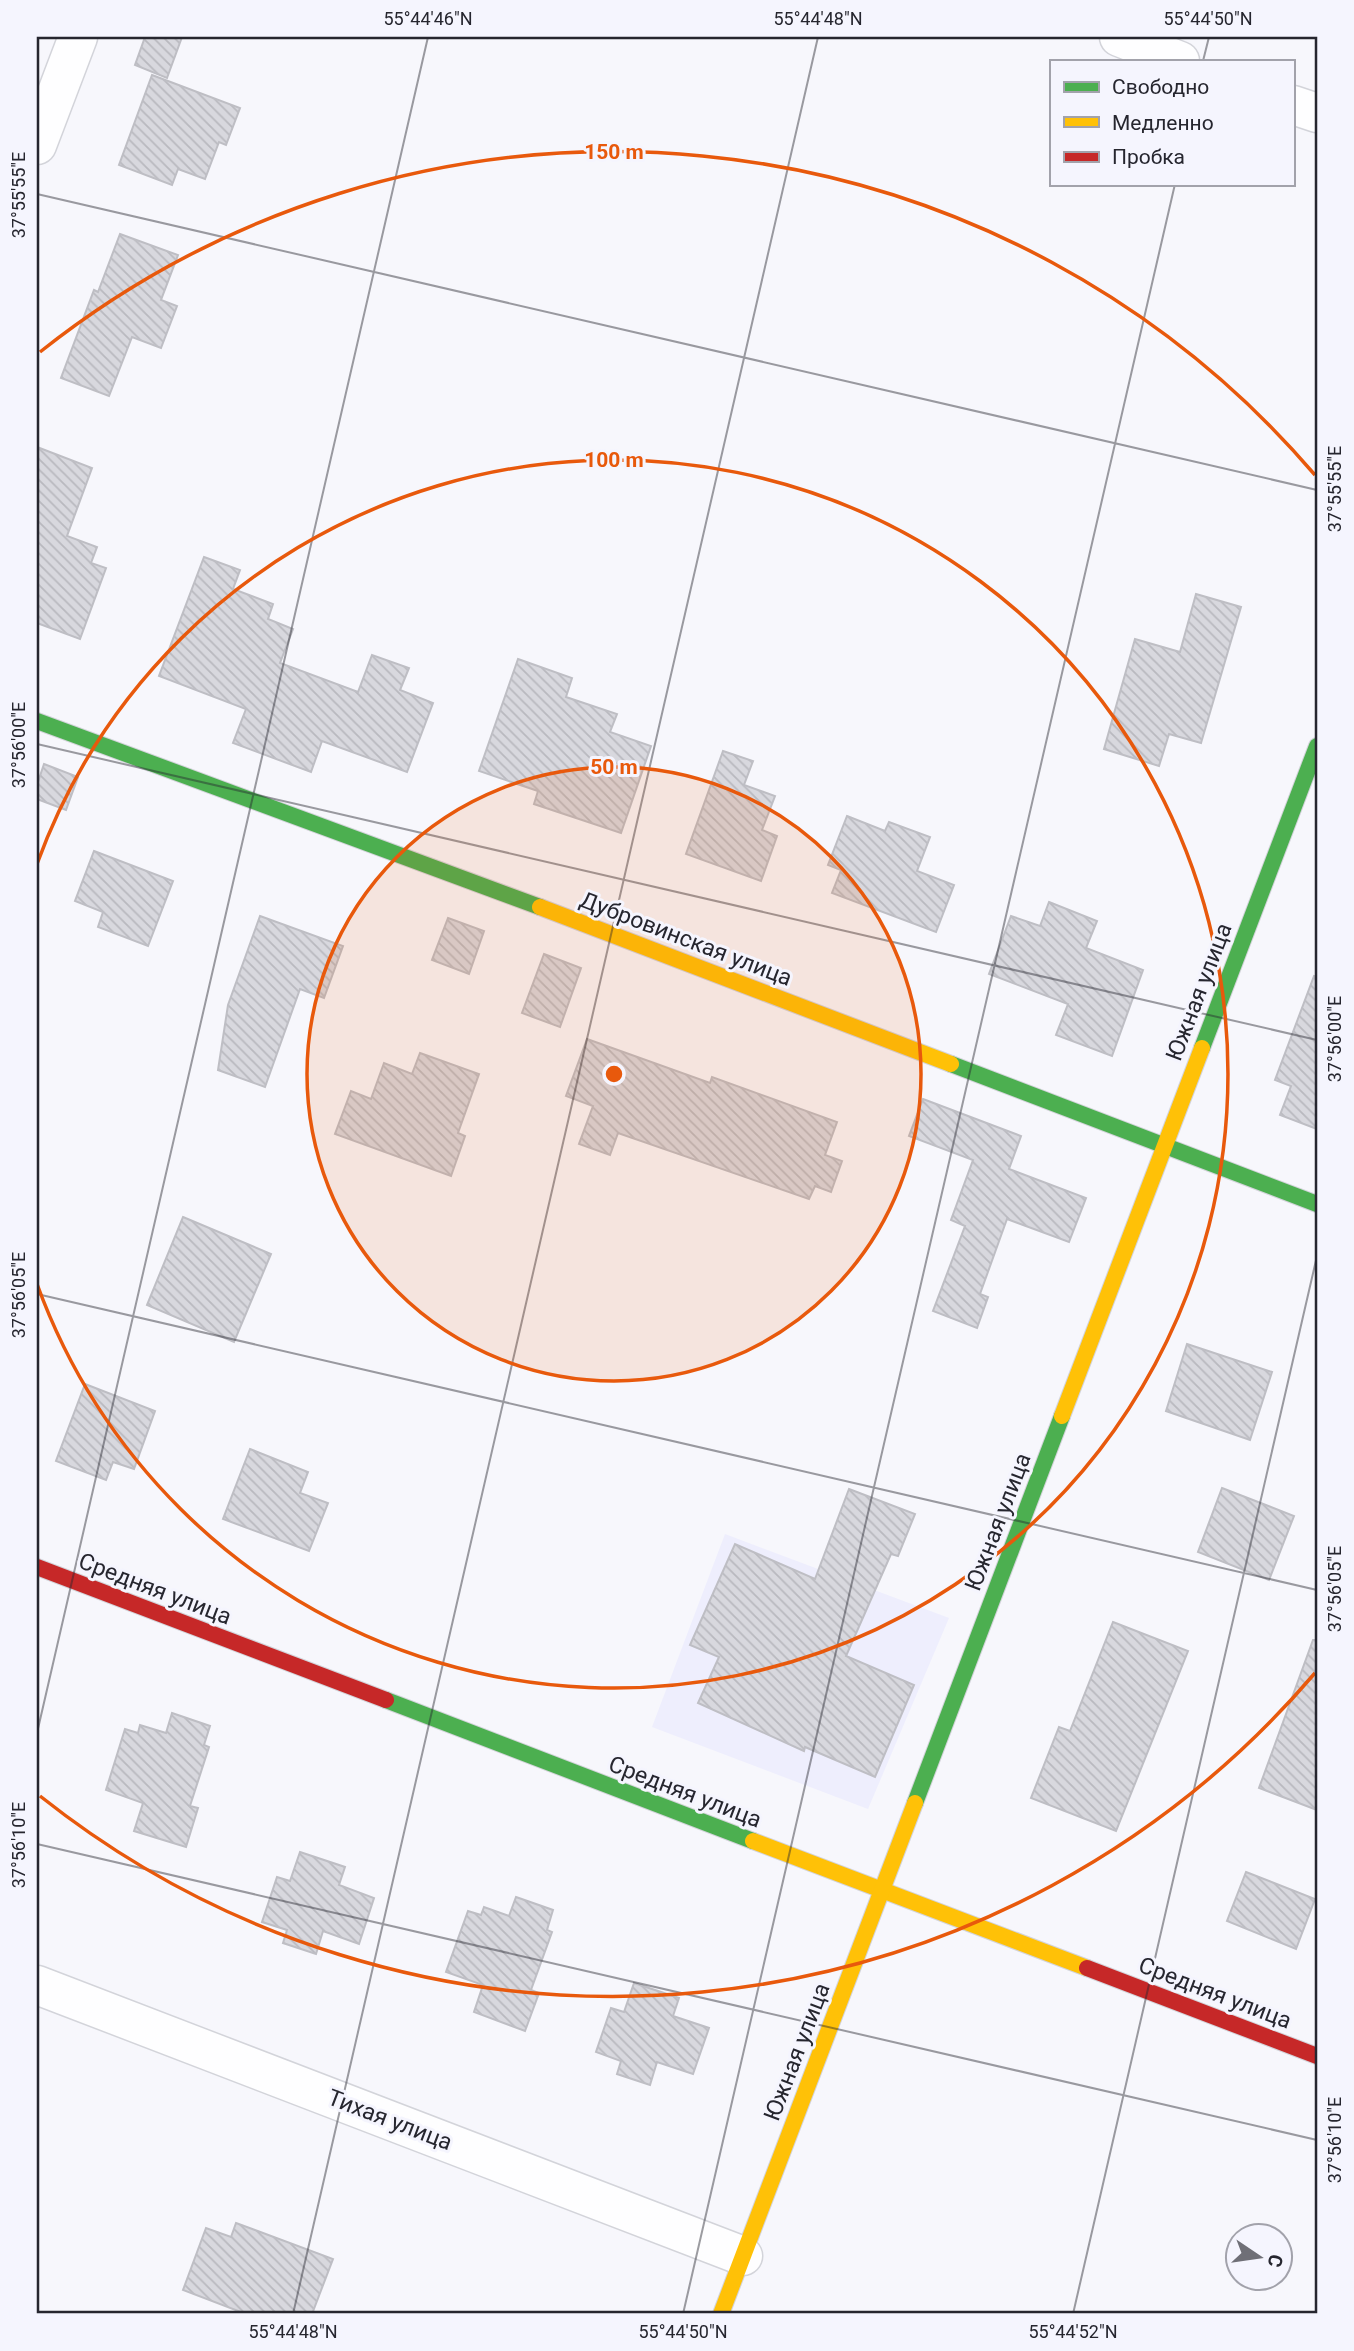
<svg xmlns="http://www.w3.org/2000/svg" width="1354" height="2351" viewBox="0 0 1354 2351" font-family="Roboto,sans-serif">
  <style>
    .built { fill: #eeeefd }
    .building { fill: url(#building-back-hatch); stroke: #bebec4; stroke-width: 2 }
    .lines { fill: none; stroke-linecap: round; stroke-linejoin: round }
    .street-casing { stroke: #d3d4da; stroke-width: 41 }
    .fast-casing { stroke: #d3d4da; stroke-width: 18 }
    .slow-casing { stroke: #d3d4da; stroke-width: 18 }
    .jam-casing { stroke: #d3d4da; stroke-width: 18 }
    .street { stroke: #fefeff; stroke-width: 38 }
    .fast { stroke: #4caf50; stroke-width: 16 }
    .slow { stroke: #ffc107; stroke-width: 16 }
    .jam { stroke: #c62828; stroke-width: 16 }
    .ticks { fill: none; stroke: #26262f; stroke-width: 2; stroke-opacity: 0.45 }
    .ring { fill: none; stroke: #e8590c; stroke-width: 3.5 }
    .labels { text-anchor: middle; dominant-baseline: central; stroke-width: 6; stroke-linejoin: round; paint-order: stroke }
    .street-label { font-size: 23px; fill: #26262f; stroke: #f5f5fe }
    .centre { fill: #e8590c; stroke: #f5f5fe; stroke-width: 3.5 }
    .ring-label { font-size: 21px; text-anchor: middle; font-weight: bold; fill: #e8590c; stroke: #f5f5fe; stroke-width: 6; stroke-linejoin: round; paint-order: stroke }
    .neatline { fill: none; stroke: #26262f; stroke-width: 2.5 }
    .ticks-label { font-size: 18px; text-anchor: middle; fill: #26262f }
  </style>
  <defs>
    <pattern id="building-back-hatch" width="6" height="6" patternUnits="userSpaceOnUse" patternTransform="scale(1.75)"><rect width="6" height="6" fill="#d8d8de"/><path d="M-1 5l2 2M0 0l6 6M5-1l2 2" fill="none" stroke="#b9b9bf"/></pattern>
  </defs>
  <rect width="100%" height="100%" fill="#f7f7fc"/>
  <!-- built -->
  <path class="built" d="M725,1534L949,1618L868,1809L652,1727Z"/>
  <!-- building -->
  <g class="building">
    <path d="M145,37H182L167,78L135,65Z"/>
    <path d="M152,75L240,108L226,145L219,142L205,179L178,169L172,185L119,165Z"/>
    <path d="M120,234L178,255L161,300L177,306L161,348L132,337L109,396L61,378L94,290L98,292Z"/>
    <path d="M37,447L92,468L67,536L97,547L91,563L106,568L80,639L37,623Z"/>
    <path d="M204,557L240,570L233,589L273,604L268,619L293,629L280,663L358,692L372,655L409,668L400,690L433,703L407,772L322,741L311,772L233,743L246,709L159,676Z"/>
    <path d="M1196,594L1241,607L1201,743L1169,734L1159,766L1104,749L1135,639L1180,652Z"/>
    <path d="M518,659L572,678L566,697L617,714L610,732L651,746L621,833L534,804L538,791L479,771Z"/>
    <path d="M723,751L753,761L744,785L775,796L762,830L777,836L761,881L686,854Z"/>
    <path d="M44,764L78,777L66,810L37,799V785Z"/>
    <path d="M847,816L885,831L889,822L930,837L917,871L954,885L936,932L832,893L841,870L828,865Z"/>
    <path d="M94,851L173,881L148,946L98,927L103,912L75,901Z"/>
    <path d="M1049,902L1097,921L1086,948L1143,970L1112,1056L1056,1035L1068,1004L989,974L1011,916L1040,926Z"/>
    <path d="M260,916L343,946L324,998L300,989L265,1087L218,1070L228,1005Z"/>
    <path d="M448,918L484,931L469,974L432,960Z"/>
    <path d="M544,954L581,968L560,1027L522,1013Z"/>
    <path d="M1314,976L1317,977V1129L1280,1115L1291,1086L1275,1080Z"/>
    <path d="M587,1039L710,1083L712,1077L837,1122L825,1155L842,1161L831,1192L815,1186L809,1199L618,1133L610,1155L579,1144L593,1106L566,1096Z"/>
    <path d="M420,1053L479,1074L458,1133L465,1136L451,1176L335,1134L351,1091L371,1099L384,1063L412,1074Z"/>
    <path d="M923,1099L1021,1136L1009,1169L1086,1198L1069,1242L1007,1219L980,1294L988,1297L977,1328L933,1311L965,1226L951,1220L973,1160L909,1136Z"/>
    <path d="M183,1217L271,1254L234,1342L147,1305Z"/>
    <path d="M1187,1344L1272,1372L1250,1440L1166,1411Z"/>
    <path d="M85,1384L155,1411L134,1469L113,1462L106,1480L56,1461Z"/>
    <path d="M250,1449L308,1472L300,1493L328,1503L309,1551L223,1519Z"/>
    <path d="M1222,1488L1294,1516L1269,1580L1198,1552Z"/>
    <path d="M849,1489L915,1514L898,1556L891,1554L846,1656L914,1685L875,1777L805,1747L804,1751L698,1703L719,1657L690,1645L735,1544L815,1579Z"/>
    <path d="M1113,1622L1188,1651L1116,1831L1031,1798L1059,1727L1070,1731Z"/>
    <path d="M1313,1640H1317V1810L1259,1788Z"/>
    <path d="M172,1713L210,1726L204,1745L209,1747L190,1806L198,1808L186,1847L134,1831L143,1803L106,1790L125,1729L138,1733L140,1725L166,1733Z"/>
    <path d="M300,1852L345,1867L339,1885L374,1898L359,1944L323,1931L316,1954L283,1943L287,1930L262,1922L277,1877L290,1881Z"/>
    <path d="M1246,1872L1315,1899L1296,1949L1227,1921Z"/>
    <path d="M516,1897L553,1910L547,1930L552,1932L531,1990L539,1993L525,2031L474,2012L483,1985L446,1972L468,1911L481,1915L484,1907L509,1916Z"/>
    <path d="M634,1983L679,1998L673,2016L709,2028L693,2074L657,2062L650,2085L617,2074L621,2061L596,2052L611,2008L624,2012Z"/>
    <path d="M236,2223L333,2259L312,2314H246L183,2290L206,2228L231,2237Z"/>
  </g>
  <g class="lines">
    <!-- street casing -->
    <g class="street-casing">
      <g id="street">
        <path d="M1119,37L1180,61"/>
        <path d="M1293,105L1317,113"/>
        <path d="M37,145L78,37"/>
        <path d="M37,1985L743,2256"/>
      </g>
    </g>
    <!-- fast casing -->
    <g class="fast-casing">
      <g id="fast">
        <path d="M37,721L540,907"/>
        <path d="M1202,1048L1317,746"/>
        <path d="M951,1064L1317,1204"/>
        <path d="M386,1700L753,1841"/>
        <path d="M915,1803L1062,1416"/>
      </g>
    </g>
    <!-- slow casing -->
    <g class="slow-casing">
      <g id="slow">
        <path d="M540,907L951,1064"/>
        <path d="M1062,1416L1202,1048"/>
        <path d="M753,1841L1087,1968"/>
        <path d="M721,2314L915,1803"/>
      </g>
    </g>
    <!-- jam casing -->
    <g class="jam-casing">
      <g id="jam">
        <path d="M37,1567L386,1700"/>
        <path d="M1087,1968L1317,2056"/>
      </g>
    </g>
    <!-- street -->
    <use href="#street" class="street"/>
    <!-- fast -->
    <use href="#fast" class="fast"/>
    <!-- slow -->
    <use href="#slow" class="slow"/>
    <!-- jam -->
    <use href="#jam" class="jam"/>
  </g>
  <!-- ticks -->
  <path class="ticks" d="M37,44L38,37M1203,61L1209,37M37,194L1317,490M37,744L1317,1040M37,1294L1317,1590M37,1733L428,37M37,1844L1317,2140M293,2314L818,37M683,2314L1175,184M1073,2314L1317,1256"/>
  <!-- distance rings -->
  <circle cx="614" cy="1074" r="307" fill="#e8590c" fill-opacity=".12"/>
  <g class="ring">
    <circle cx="614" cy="1074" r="307"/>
    <path d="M37 864A614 614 0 1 1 37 1284"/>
    <path d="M1315 1673A922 922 0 0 1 40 1796M40 352A922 922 0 0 1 1315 475"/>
  </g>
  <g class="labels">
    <!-- street labels -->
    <g class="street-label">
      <text transform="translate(686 939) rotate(21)">Дубровинская улица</text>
      <text transform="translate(1199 992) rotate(-69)">Южная улица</text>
      <text transform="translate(998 1522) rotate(-69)">Южная улица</text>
      <text transform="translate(155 1589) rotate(21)">Средняя улица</text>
      <text transform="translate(685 1792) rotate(21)">Средняя улица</text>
      <text transform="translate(1215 1993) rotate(21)">Средняя улица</text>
      <text transform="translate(797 2052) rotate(-69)">Южная улица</text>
      <text transform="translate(390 2120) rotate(21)">Тихая улица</text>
    </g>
  </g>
  <circle cx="614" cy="1074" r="10" class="centre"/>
  <g class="ring-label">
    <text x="614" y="159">150 m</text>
    <text x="614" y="467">100 m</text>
    <text x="614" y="774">50 m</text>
  </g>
  <!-- border -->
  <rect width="1354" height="2351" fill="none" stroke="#f5f5fe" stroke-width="77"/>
  <!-- legend -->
  <rect x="1050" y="60" width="245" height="126" fill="#f5f5fe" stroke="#a2a2ab" stroke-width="2"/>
  <rect x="1064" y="82" width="35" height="10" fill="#4caf50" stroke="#a2a2ab" stroke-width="2"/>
  <text x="1112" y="94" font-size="21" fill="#26262f">Свободно</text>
  <rect x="1064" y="117" width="35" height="10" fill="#ffc107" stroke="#a2a2ab" stroke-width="2"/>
  <text x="1112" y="130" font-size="21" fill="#26262f">Медленно</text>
  <rect x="1064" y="152" width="35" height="10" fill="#c62828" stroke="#a2a2ab" stroke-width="2"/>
  <text x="1112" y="164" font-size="21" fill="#26262f">Пробка</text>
  <!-- north arrow -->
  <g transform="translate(1259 2257) rotate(103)"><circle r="33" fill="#f5f5fe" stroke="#a2a2ab" stroke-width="2"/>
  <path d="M0-5L12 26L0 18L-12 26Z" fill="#6f6f77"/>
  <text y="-10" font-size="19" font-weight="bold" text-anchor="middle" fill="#26262f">С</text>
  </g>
  <rect x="38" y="38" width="1278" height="2274" class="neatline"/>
  <g class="ticks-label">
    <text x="428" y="25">55°44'46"N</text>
    <text x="818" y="25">55°44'48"N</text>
    <text x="1208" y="25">55°44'50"N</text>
    <text transform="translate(19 195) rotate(-90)" y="6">37°55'55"E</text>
    <text transform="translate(1335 489) rotate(-90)" y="6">37°55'55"E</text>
    <text transform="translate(19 745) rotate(-90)" y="6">37°56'00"E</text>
    <text transform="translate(1335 1039) rotate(-90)" y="6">37°56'00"E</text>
    <text transform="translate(19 1295) rotate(-90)" y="6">37°56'05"E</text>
    <text transform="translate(1335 1589) rotate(-90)" y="6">37°56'05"E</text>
    <text transform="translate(19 1845) rotate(-90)" y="6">37°56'10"E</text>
    <text transform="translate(1335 2140) rotate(-90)" y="6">37°56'10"E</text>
    <text x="293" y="2338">55°44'48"N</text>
    <text x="683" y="2338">55°44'50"N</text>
    <text x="1073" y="2338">55°44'52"N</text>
  </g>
</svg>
